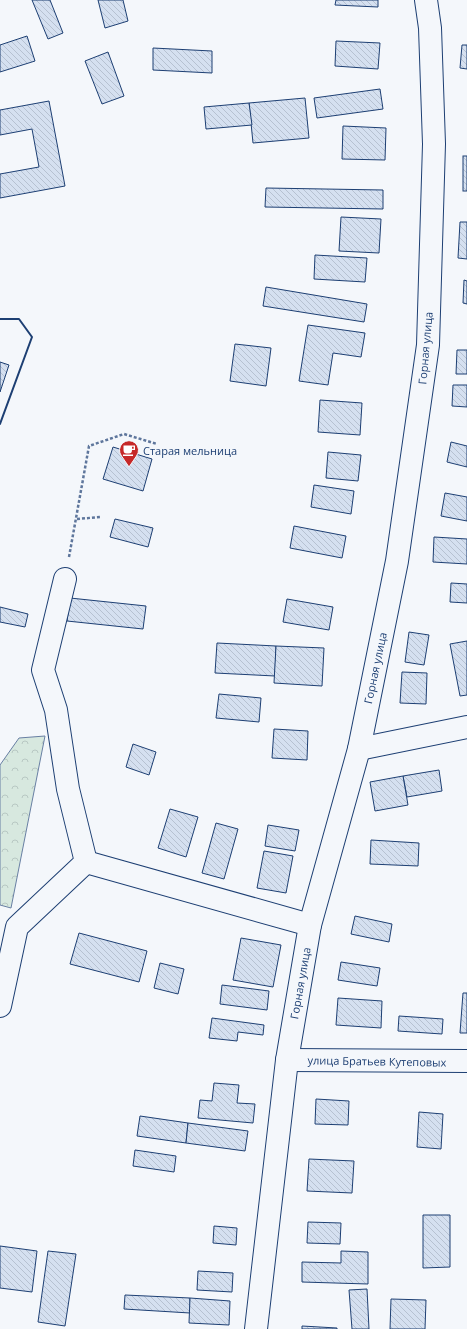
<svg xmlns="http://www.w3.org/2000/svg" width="467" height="1329" viewBox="0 0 467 1329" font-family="'Open Sans',sans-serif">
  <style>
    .forest { fill: url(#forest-crowns); stroke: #687fa3 }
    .building { fill: url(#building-back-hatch); stroke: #1d3f73 }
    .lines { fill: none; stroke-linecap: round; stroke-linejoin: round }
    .minor-casing { stroke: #1d3f73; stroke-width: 24 }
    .path { stroke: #5e769c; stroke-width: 2.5; stroke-dasharray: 3 2; stroke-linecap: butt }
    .minor { stroke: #f4f7fb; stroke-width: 22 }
    .wall { stroke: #1d3f73; stroke-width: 2 }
    .labels { text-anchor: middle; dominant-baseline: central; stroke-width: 3; stroke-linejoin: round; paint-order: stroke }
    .street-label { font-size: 11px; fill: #1d3f73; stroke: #f4f7fb }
    .poi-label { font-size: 11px; fill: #1d3f73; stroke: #f4f7fb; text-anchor: start }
  </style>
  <defs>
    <pattern id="forest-crowns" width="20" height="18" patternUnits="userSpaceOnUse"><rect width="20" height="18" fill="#d7e8df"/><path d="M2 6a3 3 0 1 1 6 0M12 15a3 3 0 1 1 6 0" fill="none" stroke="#b8c8c3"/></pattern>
    <pattern id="building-back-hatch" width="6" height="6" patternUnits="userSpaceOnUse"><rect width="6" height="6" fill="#d5e0f0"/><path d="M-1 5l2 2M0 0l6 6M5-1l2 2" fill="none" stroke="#b6c1d1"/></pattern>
  </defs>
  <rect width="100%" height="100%" fill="#f4f7fb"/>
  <!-- forest -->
  <path class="forest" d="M45,736L11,908L0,905V765L19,738Z"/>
  <!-- building -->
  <g class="building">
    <path d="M32,0H50L63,33L48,39Z"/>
    <path d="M98,0H123L128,21L105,28Z"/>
    <path d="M336,0H378V7L335,5Z"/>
    <path d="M27,36L35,61L0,72V45Z"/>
    <path d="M336,41L380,43L378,69L335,66Z"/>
    <path d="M462,45H467V69L460,68Z"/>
    <path d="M153,48L212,51V73L153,70Z"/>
    <path d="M108,52L124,96L102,104L85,61Z"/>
    <path d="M380,89L383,109L317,118L314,98Z"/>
    <path d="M305,98L309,138L253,143L249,103Z"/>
    <path d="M49,101L65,186L0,198V174L39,167L32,129L0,135V110Z"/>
    <path d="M249,103L252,125L206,129L204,107Z"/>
    <path d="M343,126L386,128L385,160L342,159Z"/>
    <rect x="463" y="156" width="4" height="35"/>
    <path d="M266,188L383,190V209L265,207Z"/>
    <path d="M341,217L381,219L379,253L339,251Z"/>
    <path d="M460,222H467V259L458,258Z"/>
    <path d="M315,255L367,258L365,282L314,279Z"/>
    <path d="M464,280L467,281V304L463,303Z"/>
    <path d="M266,287L367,304L364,322L263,306Z"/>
    <path d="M308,325L365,333L361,357L333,353L328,385L299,381Z"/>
    <path d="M235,344L271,348L266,386L230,381Z"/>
    <path d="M457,350H467V374H456Z"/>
    <path d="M0,362L9,365L0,392Z"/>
    <path d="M453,385H467V407L452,406Z"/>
    <path d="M320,400L362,403L360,435L318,432Z"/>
    <path d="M451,442L467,446V467L447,462Z"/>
    <path d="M113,447L152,459L143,491L103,479Z"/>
    <path d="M328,452L361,455L358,481L326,478Z"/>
    <path d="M314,485L354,491L351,514L311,507Z"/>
    <path d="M445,493L467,497V521L441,516Z"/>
    <path d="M115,519L153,528L148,547L110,537Z"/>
    <path d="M294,526L346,536L342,558L290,548Z"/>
    <path d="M434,537L467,539V564L433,562Z"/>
    <path d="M451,583L467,584V603L450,602Z"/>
    <path d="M70,598L146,606L143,629L67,621Z"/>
    <path d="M287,599L333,607L329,630L283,622Z"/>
    <path d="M0,607L28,614L25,627L0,622Z"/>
    <path d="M409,632L429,635L424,665L405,662Z"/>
    <path d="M467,641V695L460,696L450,644Z"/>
    <path d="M217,643L276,646L275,676L215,673Z"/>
    <path d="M276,646L324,648L322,686L274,683Z"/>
    <path d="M402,672L427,673L426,704L400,703Z"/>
    <path d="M219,694L261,698L259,722L216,718Z"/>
    <path d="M274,729L308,731L307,760L272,758Z"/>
    <path d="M133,744L156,752L149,775L126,767Z"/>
    <path d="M439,770L442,791L407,797L403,776Z"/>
    <path d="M403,776L408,805L375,811L370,782Z"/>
    <path d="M170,809L198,817L186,857L158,848Z"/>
    <path d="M216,823L238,829L224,879L202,873Z"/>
    <path d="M268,825L299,830L295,851L265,846Z"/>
    <path d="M371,840L419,843L418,866L370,864Z"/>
    <path d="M264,851L293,856L286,893L257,888Z"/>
    <path d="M355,916L392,924L389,942L351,934Z"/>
    <path d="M79,933L147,951L139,982L70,964Z"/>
    <path d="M241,938L281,945L273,987L233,980Z"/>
    <path d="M341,962L380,968L377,986L338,980Z"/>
    <path d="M160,963L184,969L178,994L154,988Z"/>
    <path d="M222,985L269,991L267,1010L220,1004Z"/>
    <path d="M463,993H467V1033H460Z"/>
    <path d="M338,998L382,1001L381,1028L336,1025Z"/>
    <path d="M399,1016L443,1019L442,1034L398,1031Z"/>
    <path d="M212,1018L264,1025L263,1035L238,1032L237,1041L209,1038Z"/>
    <path d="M214,1083L239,1085L237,1103L255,1104L253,1123L198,1118L200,1100L212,1101Z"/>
    <path d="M316,1099L349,1101L348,1125L315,1124Z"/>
    <path d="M419,1112L443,1114L441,1149L417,1147Z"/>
    <path d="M140,1116L188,1123L186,1143L137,1136Z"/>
    <path d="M188,1123L248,1131L245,1151L186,1143Z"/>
    <path d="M135,1150L176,1156L174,1172L133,1166Z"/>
    <path d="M309,1159L354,1161L352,1193L307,1191Z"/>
    <path d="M423,1215H450V1267L423,1268Z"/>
    <path d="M308,1222L341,1223L340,1244L307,1243Z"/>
    <path d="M214,1226L237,1228L236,1245L213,1243Z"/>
    <path d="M0,1246L37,1251L32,1292L0,1288Z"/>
    <path d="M48,1251L76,1254L65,1326L38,1322Z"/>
    <path d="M341,1251L368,1252V1284L302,1282V1262L341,1263Z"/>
    <path d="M198,1271L233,1273L232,1292L197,1290Z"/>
    <path d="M367,1289L369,1329H352L349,1290Z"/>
    <path d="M125,1295L190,1298V1313L124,1309Z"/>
    <path d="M190,1298L230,1301L229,1325L189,1323Z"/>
    <path d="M391,1299L426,1300L425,1329H390Z"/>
    <path d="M302,1326L337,1328V1329H302Z"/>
  </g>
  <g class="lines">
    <!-- minor casing -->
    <g class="minor-casing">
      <g id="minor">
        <path d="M359,749L467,727"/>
        <path d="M86,862L310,925"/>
        <path d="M0,1006L17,927L86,862L68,789L56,710L43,670L65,579"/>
        <path d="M287,1060L467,1061"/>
        <path d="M256,1329L287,1060L310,925L359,749L397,561L428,345L434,144L430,28L426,0"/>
      </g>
    </g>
    <!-- path -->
    <g class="path">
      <path d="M77,519L100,517"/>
      <path d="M69,557L89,446L124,434L157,444"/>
    </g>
    <!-- minor -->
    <use href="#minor" class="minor"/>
    <!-- wall -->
    <path class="wall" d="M0,319H19L32,337L0,424"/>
  </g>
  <!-- icons -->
  <defs>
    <g id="cafe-pin" transform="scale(1)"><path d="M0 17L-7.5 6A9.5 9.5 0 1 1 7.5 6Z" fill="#c62828" stroke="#f4f7fb"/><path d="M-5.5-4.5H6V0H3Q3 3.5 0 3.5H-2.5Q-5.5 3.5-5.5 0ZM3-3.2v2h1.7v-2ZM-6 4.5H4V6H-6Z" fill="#fff"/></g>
  </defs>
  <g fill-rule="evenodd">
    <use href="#cafe-pin" x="129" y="450"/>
  </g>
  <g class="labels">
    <!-- street labels -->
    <g class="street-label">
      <text transform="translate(425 348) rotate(-85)">Горная улица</text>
      <text transform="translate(375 668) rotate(-78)">Горная улица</text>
      <text transform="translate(300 983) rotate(-80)">Горная улица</text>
      <text transform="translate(377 1061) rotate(1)">улица Братьев Кутеповых</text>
    </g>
    <!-- poi labels -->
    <g class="poi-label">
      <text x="143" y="450">Старая мельница</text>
    </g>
  </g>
</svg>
